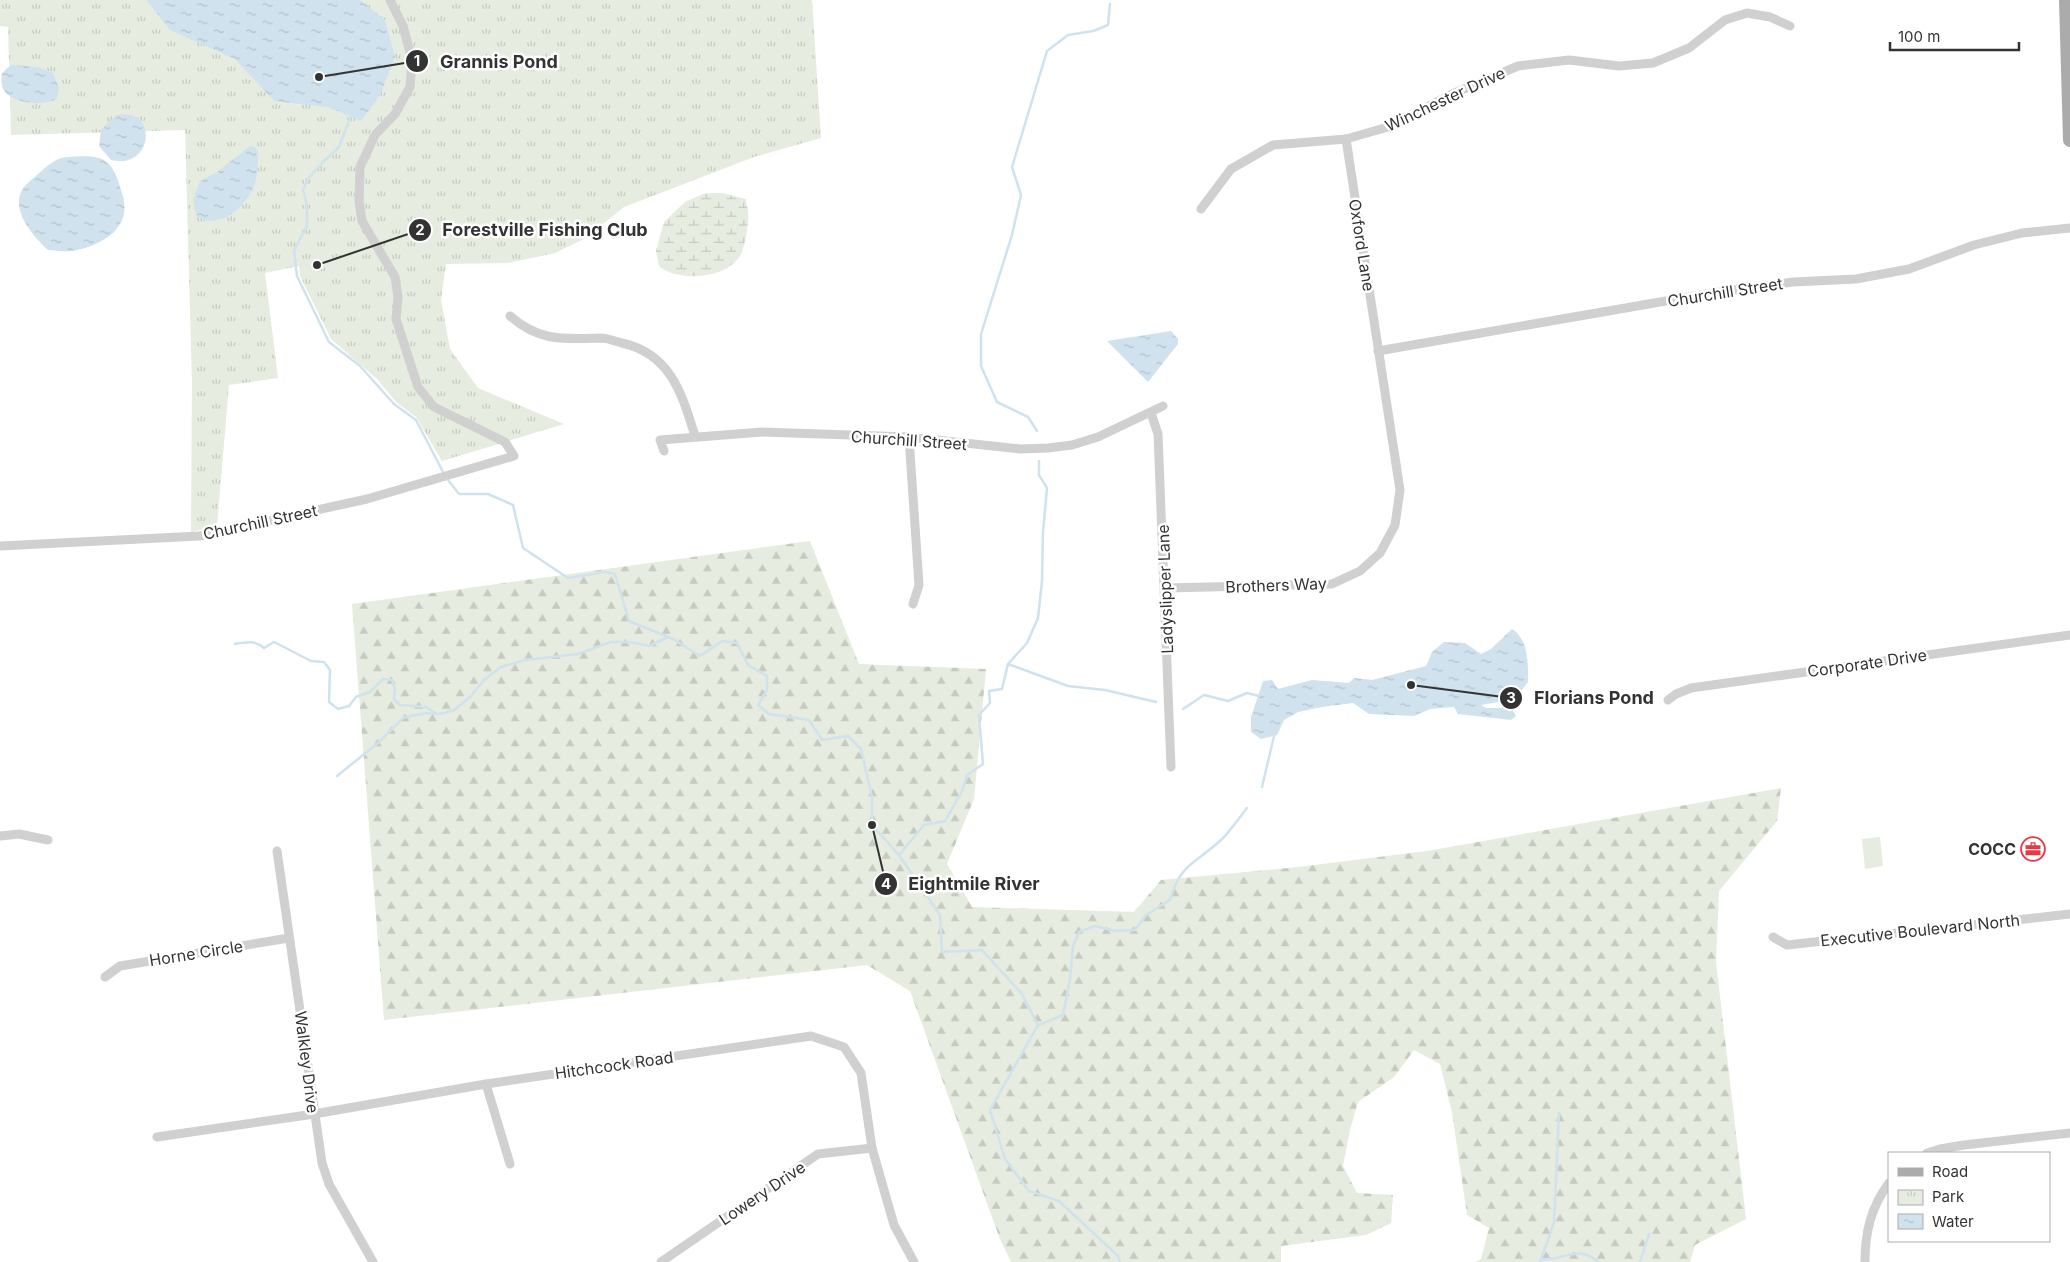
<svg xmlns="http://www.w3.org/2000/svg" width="2070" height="1262" viewBox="0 0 2070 1262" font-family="Inter,sans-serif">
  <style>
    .forest { fill: url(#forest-firs) }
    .wetland { fill: url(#wetland-marsh) }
    .park { fill: url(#park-tufts) }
    .pitch { fill: #e6ecdf }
    .water { fill: url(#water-ripples) }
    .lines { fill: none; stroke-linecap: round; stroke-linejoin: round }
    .stream { stroke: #cfe2ee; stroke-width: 2.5 }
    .minor { stroke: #d0d0d0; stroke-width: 9 }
    .primary { stroke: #ababab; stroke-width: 14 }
    .labels { text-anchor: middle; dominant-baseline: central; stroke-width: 5; stroke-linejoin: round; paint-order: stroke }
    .street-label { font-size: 16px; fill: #333; stroke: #fff }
    .poi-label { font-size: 16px; font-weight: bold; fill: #333; stroke: #fff; text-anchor: end }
    .leader { fill: none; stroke: #333; stroke-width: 2 }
    .callout-dot { fill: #333; stroke: #fff; stroke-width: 2 }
    .mark-label { font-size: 15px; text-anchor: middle; font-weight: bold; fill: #fff }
    .callout-label { font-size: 18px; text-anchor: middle; font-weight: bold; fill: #333; stroke: #fff; stroke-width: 5; stroke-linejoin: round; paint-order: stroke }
  </style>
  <defs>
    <pattern id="forest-firs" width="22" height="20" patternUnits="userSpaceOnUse" patternTransform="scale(1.25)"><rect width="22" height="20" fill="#e6ecdf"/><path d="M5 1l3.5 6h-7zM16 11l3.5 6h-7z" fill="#c6cbc0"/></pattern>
    <pattern id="wetland-marsh" width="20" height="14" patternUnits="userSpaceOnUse" patternTransform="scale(1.25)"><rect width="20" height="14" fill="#e6ecdf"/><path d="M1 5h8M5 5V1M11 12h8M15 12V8" fill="none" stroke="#c6cbc0"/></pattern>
    <pattern id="park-tufts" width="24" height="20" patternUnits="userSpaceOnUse" patternTransform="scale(1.25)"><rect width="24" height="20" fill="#e6ecdf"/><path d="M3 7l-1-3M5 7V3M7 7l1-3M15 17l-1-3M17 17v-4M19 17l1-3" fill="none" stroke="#c6cbc0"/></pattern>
    <pattern id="water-ripples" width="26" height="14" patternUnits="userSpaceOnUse" patternTransform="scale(1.25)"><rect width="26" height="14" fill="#cfe2ee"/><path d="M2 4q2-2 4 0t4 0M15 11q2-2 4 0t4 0" fill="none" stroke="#b2c2cd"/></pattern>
  </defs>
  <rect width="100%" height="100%" fill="#fff"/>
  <!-- forest -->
  <path class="forest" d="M810,541L859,664L986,669L974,799L947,864L972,907L1134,912L1161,880L1298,867L1427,851L1781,788L1777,821L1719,891L1716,962L1746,1219L1695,1245L1690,1262H1475L1481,1259L1489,1228L1467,1215L1452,1112L1440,1064L1414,1050L1394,1077L1358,1102L1350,1130L1343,1166L1357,1193L1393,1195L1391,1223L1366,1235L1281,1246V1262H1011L1000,1239L910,991L867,965L384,1020L352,604Z"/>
  <!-- wetland -->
  <path class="wetland" d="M712,193H722L746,199C746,203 747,206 748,210C749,222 746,241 742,252C731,279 679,283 659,266L656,251L664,222L685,202L703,194Z"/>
  <!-- park -->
  <path class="park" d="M0,0H812L821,138L754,157L624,207L584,239L555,253L508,263L446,264L441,300L450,349L478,388L564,424L442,461L416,417L396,402L377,379L331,339L300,276L299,266L265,273L278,378L229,385L217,526L191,532L192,382L185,130L11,135L8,27L0,26Z"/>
  <!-- pitch -->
  <path class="pitch" d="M1880,837L1883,866L1865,869L1862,839Z"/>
  <!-- water -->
  <g class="water">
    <path d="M146,0H360L385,20L395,57L380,95L361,121L328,107L274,101L235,59L170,30Z"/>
    <path d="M11,65L38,67L53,73L59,88L57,99C44,106 15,104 5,92C1,87 1,79 2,73Z"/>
    <path d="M116,115C159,106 154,170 111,160L99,146L101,130Z"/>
    <path d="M250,146L255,147L258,151C258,161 258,176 254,186C246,207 219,231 196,216L193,200L200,181L217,172Z"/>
    <path d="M67,157C79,157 94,154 105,161C114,167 117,177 120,187C121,192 124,197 124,202C129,232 95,248 71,251C64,252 55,250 48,250C34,237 12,213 21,192C24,185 32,180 37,175C46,167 55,158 67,157Z"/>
    <path d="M1171,331L1178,339V344L1148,382L1107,341Z"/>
    <path d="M1512,629C1529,640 1528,664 1528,682L1515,699L1481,705L1486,708H1511L1516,716L1511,720L1458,714L1454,707L1430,709L1414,716L1369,714L1353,703L1322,707L1298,712L1284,720L1277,735L1261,739L1251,732V717L1263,681L1272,680L1278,689L1312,680L1349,683L1354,678L1372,680L1426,666L1432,652L1444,642L1465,643L1481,654L1491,649Z"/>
  </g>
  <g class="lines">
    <!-- stream -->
    <g class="stream">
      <path d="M352,113L339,147L322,163L308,179L303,190L307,205V226L294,250L297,276L329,342L360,366L394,404L416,420L443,472"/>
      <path d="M1037,431L1028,417L997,402L981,366V334L1012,235L1021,195L1012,167L1047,51L1068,35L1093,31L1108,25L1110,4"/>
      <path d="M448,480L459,494H488L513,505L523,548L568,578L605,572L615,574L629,621L673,639L700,656L722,641L737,643L748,665L767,676V690L758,705L769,714L809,720L822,740L848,736L861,749L872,797V825L899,855L940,915L942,952L982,950L1022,994L1038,1025L990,1110L1005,1159L1029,1191L1059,1201L1118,1256L1120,1262"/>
      <path d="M235,644C246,642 255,640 264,648L274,642L311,661L324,662L330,670L329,702L338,709L349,706L356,697L370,692L383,679L392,680L395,689L394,699L400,705L426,707L435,713"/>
      <path d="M1008,664L1068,686L1105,690L1156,702"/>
      <path d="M1183,709L1204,695L1228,701L1247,693L1259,696"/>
      <path d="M337,776L378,743L403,718L425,713L440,714L454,710L470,697L484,680L501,667L525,660L578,654L611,642H630L649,646L668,637"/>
      <path d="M1262,787L1275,732"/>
      <path d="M899,855L924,825L945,821L962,791L967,775L983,764L979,715L990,703L989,691L1002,689L1008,664L1027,643L1038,618L1042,581L1043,532L1047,488L1039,475V461"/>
      <path d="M1039,1025L1063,1015L1070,980L1073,946L1079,932L1095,926L1115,931L1135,930L1146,915L1170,900C1180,863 1197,863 1222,839C1231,830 1239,818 1247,808"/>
      <path d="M1541,1259C1564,1262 1577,1243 1598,1262"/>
      <path d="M1540,1262L1554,1223L1559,1113"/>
      <path d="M1640,1262L1649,1234"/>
    </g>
    <!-- minor -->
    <g class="minor">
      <path d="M1201,209L1231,169L1273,145L1346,139L1388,127L1450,95L1518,66L1569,60L1619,66L1653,63L1689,48L1725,20L1747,13L1770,17L1790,26"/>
      <path d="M510,316C540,342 563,339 600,338C607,338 615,341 622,343C671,354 682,394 695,436"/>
      <path d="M1378,351L1706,294L1793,282L1856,279L1909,269L1974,245L2022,233L2070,228"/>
      <path d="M1151,413L1158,434L1171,767"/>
      <path d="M909,437L919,585L913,604"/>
      <path d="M664,451L660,440L762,432L909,437L1020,449L1048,448L1072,445L1098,437L1163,406"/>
      <path d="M0,546L199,536L367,499L514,456L505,442L434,407L418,387L396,319L398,297L395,277L362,221L359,201L360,167L375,135L395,114L410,87L412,60L403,26L390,0"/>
      <path d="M1165,588L1332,584L1360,571L1380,553L1395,525L1400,490L1346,139"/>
      <path d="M1668,700L1676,694L1691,688L2070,635"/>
      <path d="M0,836L19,834L48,840"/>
      <path d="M277,851L322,1163L329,1184L373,1262"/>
      <path d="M1773,937L1787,945L2070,914"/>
      <path d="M105,977L120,966L289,938"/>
      <path d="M486,1084L510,1164"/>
      <path d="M157,1137L314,1114L486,1084L811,1036L844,1047L861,1073L872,1148L894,1225L914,1262"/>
      <path d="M1927,1153L1940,1149L1964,1145L2070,1133"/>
      <path d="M661,1262L818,1154L872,1148"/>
      <path d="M1865,1262C1865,1232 1871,1207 1889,1183"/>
    </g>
    <!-- primary -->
    <path class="primary" d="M2066,0L2070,140"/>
  </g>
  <!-- icons -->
  <defs>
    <g id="office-ring" transform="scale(1.25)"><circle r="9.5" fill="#fff" stroke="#e63946" stroke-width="1.5"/><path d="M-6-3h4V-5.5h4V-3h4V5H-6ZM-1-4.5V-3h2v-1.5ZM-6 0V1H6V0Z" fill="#e63946"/></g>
  </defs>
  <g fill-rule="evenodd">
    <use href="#office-ring" x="2033" y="849"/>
  </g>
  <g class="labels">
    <!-- street labels -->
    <g class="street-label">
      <text transform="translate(1445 99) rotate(-25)">Winchester Drive</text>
      <text transform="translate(1362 245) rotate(81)">Oxford Lane</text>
      <text transform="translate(1725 292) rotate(-9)">Churchill Street</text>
      <text transform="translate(909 440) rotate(4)">Churchill Street</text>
      <text transform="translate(260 522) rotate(-12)">Churchill Street</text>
      <text transform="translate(1276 585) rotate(-2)">Brothers Way</text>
      <text transform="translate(1165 589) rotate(-92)">Ladyslipper Lane</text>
      <text transform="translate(1867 663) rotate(-8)">Corporate Drive</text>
      <text transform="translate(1920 930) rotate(-6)">Executive Boulevard North</text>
      <text transform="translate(196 953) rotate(-9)">Horne Circle</text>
      <text transform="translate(307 1062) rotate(83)">Walkley Drive</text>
      <text transform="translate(614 1065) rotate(-8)">Hitchcock Road</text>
      <text transform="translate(762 1193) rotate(-34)">Lowery Drive</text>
    </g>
    <!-- poi labels -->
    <g class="poi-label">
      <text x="2016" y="849">COCC</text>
    </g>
  </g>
  <!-- callouts -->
  <path class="leader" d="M319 77L417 61M317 265L420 230M1411 685L1511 698M872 825L886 884"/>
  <g class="callout-dot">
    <circle cx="319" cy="77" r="5"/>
    <circle cx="317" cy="265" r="5"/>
    <circle cx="1411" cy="685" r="5"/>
    <circle cx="872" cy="825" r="5"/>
    <circle cx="417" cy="61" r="12"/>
    <circle cx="420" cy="230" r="12"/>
    <circle cx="1511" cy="698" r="12"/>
    <circle cx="886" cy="884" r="12"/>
  </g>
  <g class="mark-label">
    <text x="417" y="66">1</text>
    <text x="420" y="235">2</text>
    <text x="1511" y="703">3</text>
    <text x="886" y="889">4</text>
  </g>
  <g class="callout-label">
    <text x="499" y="68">Grannis Pond</text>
    <text x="545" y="236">Forestville Fishing Club</text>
    <text x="1594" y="704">Florians Pond</text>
    <text x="974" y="890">Eightmile River</text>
  </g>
  <!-- legend -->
  <rect x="1888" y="1152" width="162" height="90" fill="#ffffff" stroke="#adadad"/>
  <rect x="1898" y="1168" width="25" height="8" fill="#ababab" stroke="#adadad"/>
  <text x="1932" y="1177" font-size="15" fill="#333333">Road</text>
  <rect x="1898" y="1190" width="25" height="15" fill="url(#park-tufts)" stroke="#adadad"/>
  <text x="1932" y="1202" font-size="15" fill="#333333">Park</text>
  <rect x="1898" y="1214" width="25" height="15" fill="url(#water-ripples)" stroke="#adadad"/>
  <text x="1932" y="1227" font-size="15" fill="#333333">Water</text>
  <!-- scale -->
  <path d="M1890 42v8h129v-8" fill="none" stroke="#333333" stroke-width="2.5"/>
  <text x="1898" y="42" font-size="15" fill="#333333" stroke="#ffffff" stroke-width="4" paint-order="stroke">100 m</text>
</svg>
